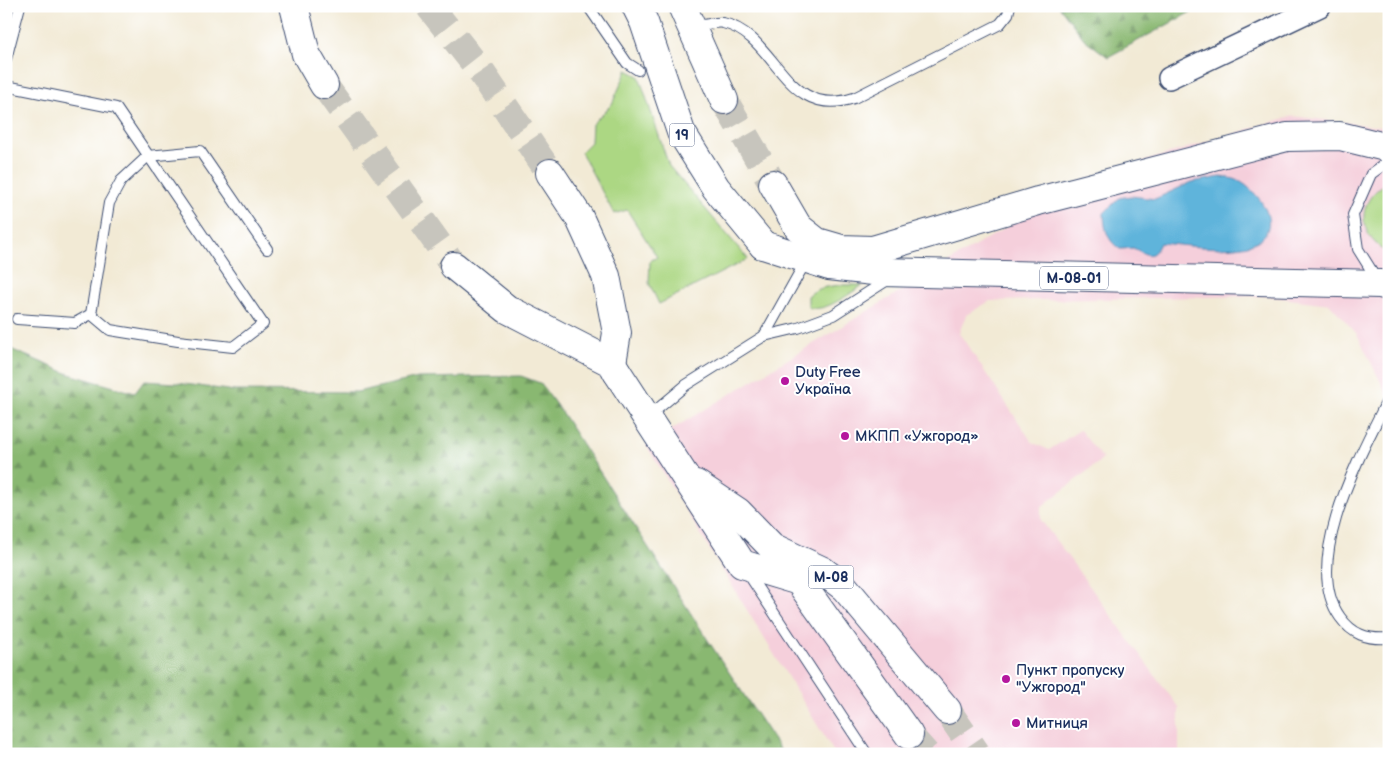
<svg xmlns="http://www.w3.org/2000/svg" width="1395" height="760" viewBox="0 0 1395 760" font-family="'Balsamiq Sans',sans-serif">
  <style>
    .built { fill: #f5cfdb }
    .green { fill: #acd783; stroke: #648370 }
    .forest { fill: url(#forest-firs); stroke: #527468 }
    .water { fill: #5fb4db; stroke: #3d729c }
    .lines { fill: none; stroke-linecap: round; stroke-linejoin: round }
    .primary-tunnel { stroke: #c7c5bd; stroke-width: 28; stroke-dasharray: 28 14; stroke-linecap: butt }
    .trunk-tunnel { stroke: #c7c5bd; stroke-width: 28; stroke-dasharray: 28 14; stroke-linecap: butt }
    .service-casing { stroke: #3b4b70; stroke-width: 12 }
    .minor-casing { stroke: #3b4b70; stroke-width: 24 }
    .primary-casing { stroke: #3b4b70; stroke-width: 30 }
    .trunk-casing { stroke: #3b4b70; stroke-width: 30 }
    .service { stroke: #fff; stroke-width: 10 }
    .minor { stroke: #fff; stroke-width: 21 }
    .primary { stroke: #fff; stroke-width: 28 }
    .trunk { stroke: #fff; stroke-width: 28 }
    .poi-dot { fill: #b5179e; stroke: #fff; stroke-width: 2 }
    .labels { text-anchor: middle; dominant-baseline: central; stroke-width: 4; stroke-linejoin: round; paint-order: stroke }
    .shield { fill: #fff; stroke: #5f6d8e; stroke-width: 1 }
    .shield-label { font-size: 14px; font-weight: bold; fill: #1b2f5e }
    .poi-label { font-size: 15px; fill: #1b2f5e; stroke: #fff; text-anchor: start }
  </style>
  <defs>
    <pattern id="forest-firs" width="22" height="20" patternUnits="userSpaceOnUse" patternTransform="scale(1.25)"><rect width="22" height="20" fill="#89b871"/><path d="M5 1l3.5 6h-7zM16 11l3.5 6h-7z" fill="#6f9660"/></pattern>
  </defs>
  <rect width="100%" height="100%" fill="#fff"/>
  <filter id="ink" filterUnits="userSpaceOnUse"><feTurbulence type="fractalNoise" baseFrequency=".02" numOctaves="2"/><feDisplacementMap in="SourceGraphic" scale="10" xChannelSelector="R" yChannelSelector="G"/><feConvolveMatrix kernelMatrix="1 2 1 2 8 2 1 2 1" color-interpolation-filters="sRGB"/></filter>
  <filter id="wash" filterUnits="userSpaceOnUse"><feTurbulence type="fractalNoise" baseFrequency=".0096" numOctaves="4" result="noise"/><feDisplacementMap in="SourceGraphic" scale="20" xChannelSelector="R" yChannelSelector="G"/><feGaussianBlur stdDeviation="1.12" result="paint"/><feColorMatrix in="noise" values="0 0 0 0 0 0 0 0 0 0 0 0 0 0 0 0 0 1.4 0 .05"/><feComposite in="paint" operator="in"/></filter>
  <g filter="url(#wash)">
    <rect width="100%" height="100%" fill="#f2ead5"/>
    <!-- built -->
    <path class="built" d="M1292,116L1389,128V399L1357,334L1330,304L1264,296L990,301L966,315L959,333L1032,442L1049,450L1080,430L1103,459L1041,507V520L1179,708V754H835L646,445L1086,179Z"/>
    <!-- green -->
    <g class="green">
      <path d="M627,70L639,76L669,166L748,259L659,304L649,283L650,261L657,257L627,210L614,214L581,152L591,142L592,124L612,104Z"/>
      <path d="M1389,181V254C1356,234 1355,201 1389,181Z"/>
      <path d="M843,285H863C849,294 824,314 808,307V296C817,287 830,286 843,285Z"/>
    </g>
    <!-- forest -->
    <g class="forest">
      <path d="M1059,6H1202L1108,57L1084,39Z"/>
      <path d="M6,347L69,374L135,393L144,381L177,383L235,391L357,392L418,378L521,376L540,383L562,413L713,648L783,754H6Z"/>
    </g>
    <!-- water -->
    <path class="water" d="M1221,177C1227,178 1234,178 1239,181C1257,190 1283,224 1259,240C1239,254 1184,245 1160,243C1152,262 1145,253 1133,248C1130,248 1124,249 1120,249C1107,241 1104,227 1104,213L1119,198L1131,196L1155,199L1192,182Z"/>
  </g>
  <g filter="url(#ink)">
    <g class="lines">
      <!-- primary-tunnel -->
      <g class="primary-tunnel">
        <path d="M429,6L479,69L550,173"/>
        <path d="M324,85L454,266"/>
        <path d="M724,100L773,184"/>
      </g>
      <!-- trunk-tunnel -->
      <g class="trunk-tunnel">
        <path d="M947,710L977,754"/>
        <path d="M909,735L926,754"/>
      </g>
      <!-- service casing -->
      <g class="service-casing">
        <g id="service">
          <path d="M588,6L627,63L638,70"/>
          <path d="M693,27C702,26 715,21 723,23C777,35 784,121 854,98L1000,24L1008,14L1010,6"/>
          <path d="M6,59L20,6"/>
          <path d="M6,86L116,108L263,324L233,347L178,341L110,330L91,314L75,323L17,319"/>
          <path d="M1378,281L1358,249L1353,215L1371,174L1389,161"/>
          <path d="M91,314L109,203L121,181L148,156L200,151L267,249"/>
          <path d="M764,336L798,328L833,315L889,279"/>
          <path d="M1388,399C1363,450 1300,562 1340,617C1352,634 1367,640 1389,638"/>
          <path d="M648,417L686,385L764,336L806,261"/>
          <path d="M747,572L867,754"/>
        </g>
      </g>
      <!-- minor casing -->
      <g class="minor-casing">
        <path id="minor" d="M1169,78L1320,6"/>
      </g>
      <!-- primary casing -->
      <g class="primary-casing">
        <g id="primary">
          <path d="M294,6L306,54L324,85"/>
          <path d="M636,6L644,22L681,132L716,188L763,245"/>
          <path d="M682,6L724,100"/>
          <path d="M550,173L579,217L606,276L617,333L612,363"/>
          <path d="M773,184L798,227"/>
          <path d="M454,266L507,309L612,363L617,372"/>
        </g>
      </g>
      <!-- trunk casing -->
      <g class="trunk-casing">
        <g id="trunk">
          <path d="M798,227L817,242L841,249L873,250L1038,201L1287,137L1340,136L1389,148"/>
          <path d="M763,245L829,266L882,272L1380,284L1389,286"/>
          <path d="M617,372L742,564L799,581L909,735"/>
          <path d="M696,484L738,512L772,547L823,571L845,588L947,710"/>
        </g>
      </g>
      <!-- service -->
      <use href="#service" class="service"/>
      <!-- minor -->
      <use href="#minor" class="minor"/>
      <!-- primary -->
      <use href="#primary" class="primary"/>
      <!-- trunk -->
      <use href="#trunk" class="trunk"/>
    </g>
  </g>
  <!-- markers -->
  <g class="poi-dot">
    <circle cx="785" cy="381" r="5"/>
    <circle cx="845" cy="436" r="5"/>
    <circle cx="1006" cy="679" r="5"/>
    <circle cx="1016" cy="723" r="5"/>
  </g>
  <g class="labels">
    <!-- shield labels -->
    <g class="shield">
      <rect x="669.5" y="123.5" width="25" height="23" rx="4"/>
      <rect x="1040" y="266.5" width="68" height="23" rx="4"/>
      <rect x="808.5" y="565.5" width="45" height="23" rx="4"/>
    </g>
    <g class="shield-label">
      <text x="682" y="135">19</text>
      <text x="1074" y="278">М-08-01</text>
      <text x="831" y="577">М-08</text>
    </g>
    <!-- poi labels -->
    <g class="poi-label">
      <text x="795" y="372">Duty Free<tspan x="795" dy="17">Україна</tspan></text>
      <text x="855" y="436">МКПП «Ужгород»</text>
      <text x="1016" y="670">Пункт пропуску<tspan x="1016" dy="17">"Ужгород"</tspan></text>
      <text x="1026" y="723">Митниця</text>
    </g>
  </g>
  <!-- margin -->
  <rect width="1395" height="760" fill="none" stroke="#fff" stroke-width="25"/>
</svg>
